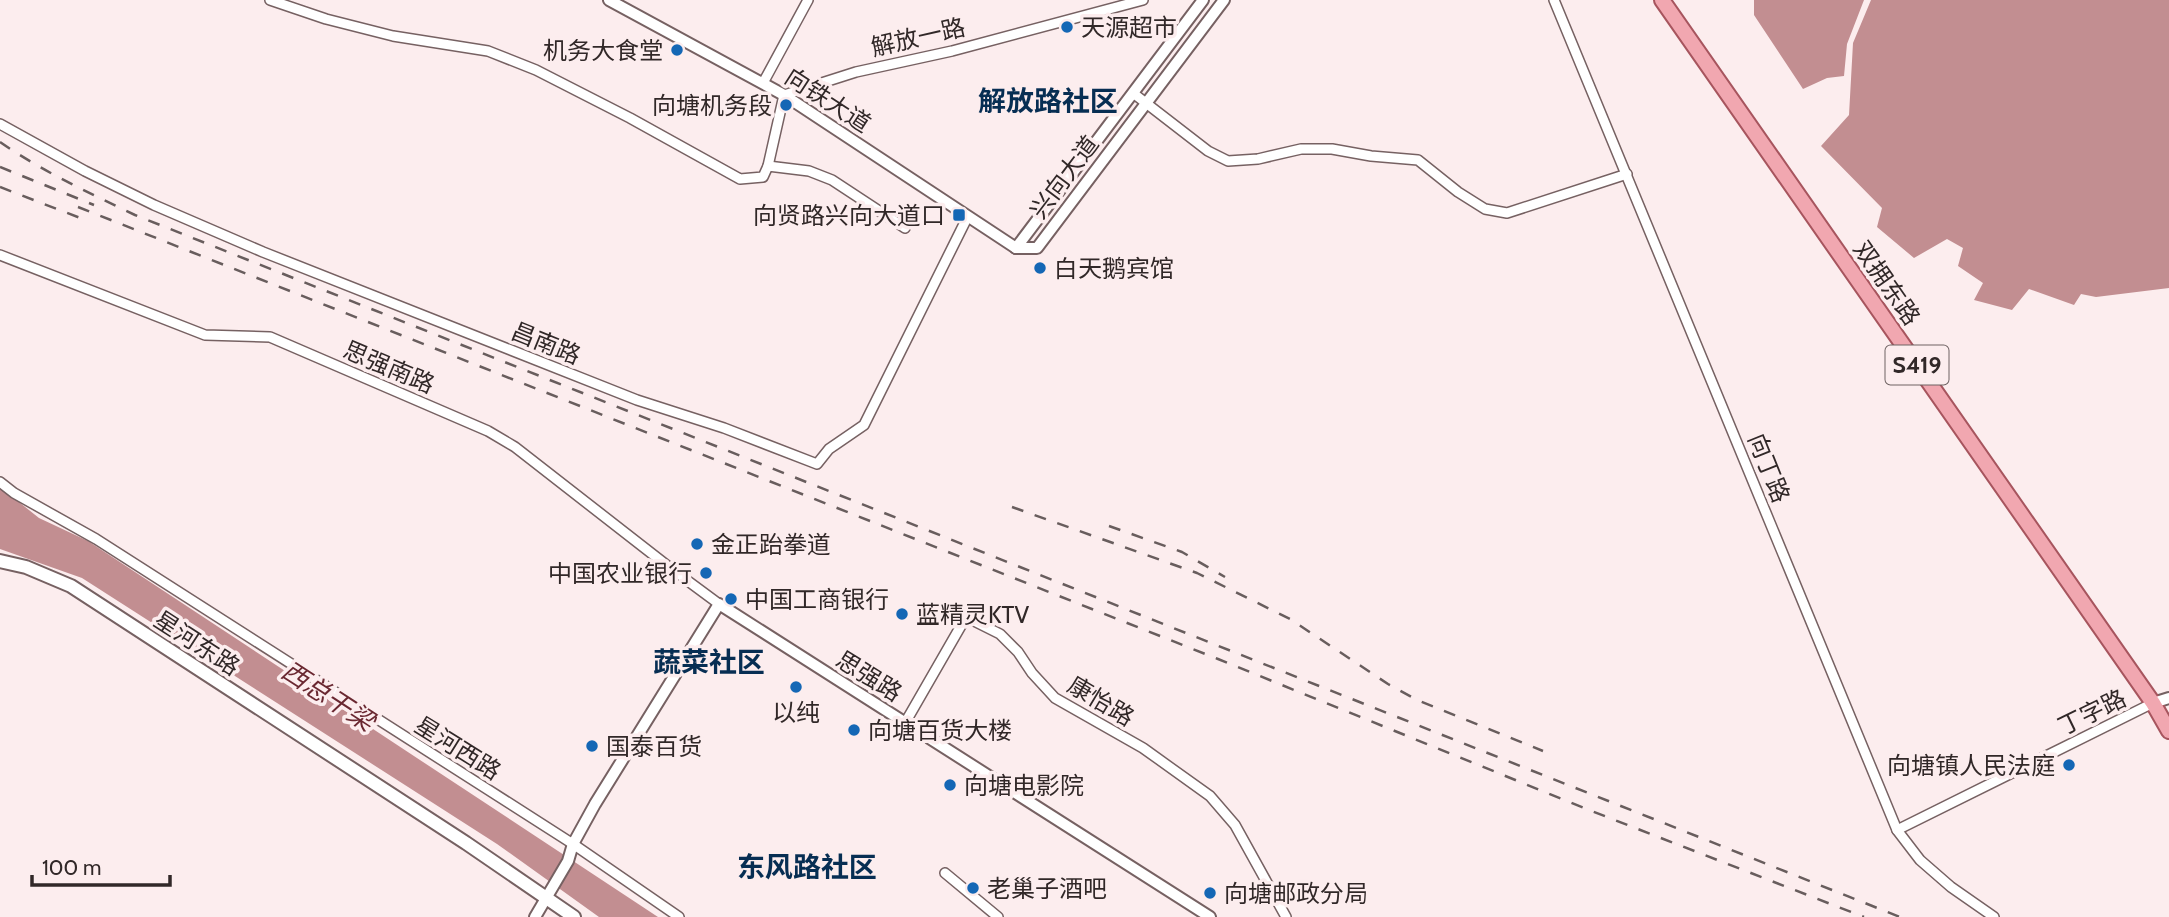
<svg xmlns="http://www.w3.org/2000/svg" width="2169" height="917" viewBox="0 0 2169 917" font-family="Cabin,'Noto Sans SC',sans-serif">
  <style>
    .water { fill: #c28e91 }
    .lines { fill: none; stroke-linecap: round; stroke-linejoin: round }
    .minor-casing { stroke: #766162; stroke-width: 12 }
    .tertiary-casing { stroke: #766162; stroke-width: 14 }
    .secondary-casing { stroke: #766162; stroke-width: 16 }
    .primary-casing { stroke: #a7555e; stroke-width: 18 }
    .minor { stroke: #fff; stroke-width: 9 }
    .tertiary { stroke: #fff; stroke-width: 10 }
    .secondary { stroke: #fff; stroke-width: 12 }
    .primary { stroke: #f1a7b0; stroke-width: 14 }
    .rail { stroke: #685d5d; stroke-width: 2.5; stroke-dasharray: 12 12; stroke-linecap: butt }
    .poi-dot { fill: #1467b5; stroke: #fcedee; stroke-width: 2.5 }
    .labels { text-anchor: middle; dominant-baseline: central; stroke-width: 7; stroke-linejoin: round; paint-order: stroke }
    .shield { fill: #fcedee; stroke: #6e6363; stroke-width: 2 }
    .shield-label { font-size: 23px; font-weight: bold; fill: #312828 }
    .poi-label { font-size: 24px; fill: #312828; stroke: #fcedee; text-anchor: start }
    .street-label { font-size: 24px; fill: #312828; stroke: #fcedee }
    .water-label { font-size: 26px; font-style: italic; fill: #6a2831; stroke: #fcedee }
    .quarter-label { font-size: 28px; font-weight: bold; fill: #072e53; stroke: #fcedee }
  </style>
  <rect width="100%" height="100%" fill="#fcedee"/>
  <!-- water -->
  <g class="water">
    <path d="M1754,0H1864L1847,44L1844,76L1827,78L1803,89L1754,15Z"/>
    <path d="M1871,0H2169V288L2096,297L2081,294L2074,305L2029,289L2012,310L1974,300L1983,283L1958,266L1963,248L1947,239L1914,258L1877,227L1882,208L1821,146L1849,115L1853,43Z"/>
    <path d="M0,487L39,518L88,541L658,917H599L497,844L82,578L0,549Z"/>
  </g>
  <g class="lines">
    <!-- minor casing -->
    <g class="minor-casing">
      <g id="minor">
        <path d="M270,0L326,19L393,36L488,51L536,70L630,118L740,179L763,177L768,166L784,95L856,72L952,51L1143,0"/>
        <path d="M1554,0L1897,830L1920,860L1951,887L1994,917"/>
        <path d="M763,83L808,0"/>
        <path d="M1133,93L1208,151L1228,161L1258,159L1301,149H1332L1371,156L1418,160L1458,192L1485,209L1507,213L1627,174"/>
        <path d="M0,124L85,171L154,205L263,252L637,400L724,428L817,464L829,449L864,425L967,218"/>
        <path d="M768,166L809,171L832,180L905,228"/>
        <path d="M0,255L205,335L270,337L488,431L515,447L669,567L719,604"/>
        <path d="M0,482L14,493L96,539L573,844L679,917"/>
        <path d="M905,723L966,617L1000,634L1018,652L1032,673L1055,698L1143,748L1210,796L1235,825L1286,917"/>
        <path d="M1897,830L2153,703"/>
        <path d="M945,873L998,917"/>
      </g>
    </g>
    <!-- tertiary casing -->
    <g class="tertiary-casing">
      <g id="tertiary">
        <path d="M609,0L784,95L1016,248"/>
        <path d="M1016,248H1037L1224,0"/>
        <path d="M1016,248L1203,0"/>
        <path d="M2153,703L2169,698"/>
        <path d="M535,917L568,861L573,844L595,804L719,604L1210,917"/>
      </g>
    </g>
    <!-- secondary casing -->
    <g class="secondary-casing">
      <path id="secondary" d="M0,561L26,567L71,586L466,843L574,917"/>
    </g>
    <!-- primary casing -->
    <g class="primary-casing">
      <path id="primary" d="M1662,0L2153,703L2169,731"/>
    </g>
    <!-- minor -->
    <use href="#minor" class="minor"/>
    <!-- tertiary -->
    <use href="#tertiary" class="tertiary"/>
    <!-- secondary -->
    <use href="#secondary" class="secondary"/>
    <!-- primary -->
    <use href="#primary" class="primary"/>
    <!-- rail -->
    <g class="rail">
      <path d="M0,142C42,171 89,193 135,215L1900,917"/>
      <path d="M0,167L94,205"/>
      <path d="M0,187L88,221"/>
      <path d="M78,207L1218,659L1589,810L1864,917"/>
      <path d="M1012,507L1197,573L1290,619L1388,684L1417,700L1543,751"/>
      <path d="M1109,526L1182,552L1225,577"/>
    </g>
  </g>
  <!-- markers -->
  <g class="poi-dot">
    <circle cx="1067" cy="27" r="7"/>
    <circle cx="677" cy="50" r="7"/>
    <circle cx="786" cy="105" r="7"/>
    <rect x="952" y="208" width="14" height="14" rx="3.5"/>
    <circle cx="1040" cy="268" r="7"/>
    <circle cx="697" cy="544" r="7"/>
    <circle cx="706" cy="573" r="7"/>
    <circle cx="731" cy="599" r="7"/>
    <circle cx="902" cy="614" r="7"/>
    <circle cx="796" cy="687" r="7"/>
    <circle cx="854" cy="730" r="7"/>
    <circle cx="592" cy="746" r="7"/>
    <circle cx="2069" cy="765" r="7"/>
    <circle cx="950" cy="785" r="7"/>
    <circle cx="973" cy="888" r="7"/>
    <circle cx="1210" cy="893" r="7"/>
  </g>
  <g class="labels">
    <!-- shield labels -->
    <rect class="shield" x="1885.5" y="345.5" width="63" height="39" rx="5"/>
    <g class="shield-label">
      <text x="1917" y="365">S419</text>
    </g>
    <!-- poi labels -->
    <g class="poi-label">
      <text x="1081" y="27">天源超市</text>
      <text x="663" y="50" text-anchor="end">机务大食堂</text>
      <text x="772" y="105" text-anchor="end">向塘机务段</text>
      <text x="945" y="215" text-anchor="end">向贤路兴向大道口</text>
      <text x="1054" y="268">白天鹅宾馆</text>
      <text x="711" y="544">金正跆拳道</text>
      <text x="692" y="573" text-anchor="end">中国农业银行</text>
      <text x="745" y="599">中国工商银行</text>
      <text x="916" y="614">蓝精灵KTV</text>
      <text x="796" y="712" text-anchor="middle">以纯</text>
      <text x="868" y="730">向塘百货大楼</text>
      <text x="606" y="746">国泰百货</text>
      <text x="2055" y="765" text-anchor="end">向塘镇人民法庭</text>
      <text x="964" y="785">向塘电影院</text>
      <text x="987" y="888">老巢子酒吧</text>
      <text x="1224" y="893">向塘邮政分局</text>
    </g>
    <!-- street labels -->
    <g class="street-label">
      <text transform="translate(918 37) rotate(-13)">解放一路</text>
      <text transform="translate(828 100) rotate(33)">向铁大道</text>
      <text transform="translate(1064 177) rotate(-53)">兴向大道</text>
      <text transform="translate(1887 283) rotate(55)">双拥东路</text>
      <text transform="translate(546 343) rotate(22)">昌南路</text>
      <text transform="translate(389 367) rotate(23)">思强南路</text>
      <text transform="translate(1769 468) rotate(68)">向丁路</text>
      <text transform="translate(197 643) rotate(33)">星河东路</text>
      <text transform="translate(869 676) rotate(32)">思强路</text>
      <text transform="translate(1101 701) rotate(31)">康怡路</text>
      <text transform="translate(2092 712) rotate(-26)">丁字路</text>
      <text transform="translate(458 748) rotate(32)">星河西路</text>
    </g>
    <!-- water labels -->
    <g class="water-label">
      <text transform="translate(328 696) rotate(33)">西总干梁</text>
    </g>
    <!-- quarter labels -->
    <g class="quarter-label">
      <text x="1048" y="101">解放路社区</text>
      <text x="709" y="662">蔬菜社区</text>
      <text x="807" y="867">东风路社区</text>
    </g>
  </g>
  <!-- scale -->
  <path d="M32 875v10h138v-10" fill="none" stroke="#312828" stroke-width="3.5"/>
  <text x="42" y="875" font-size="21" fill="#312828" stroke="#fcedee" stroke-width="5" paint-order="stroke">100 m</text>
</svg>
